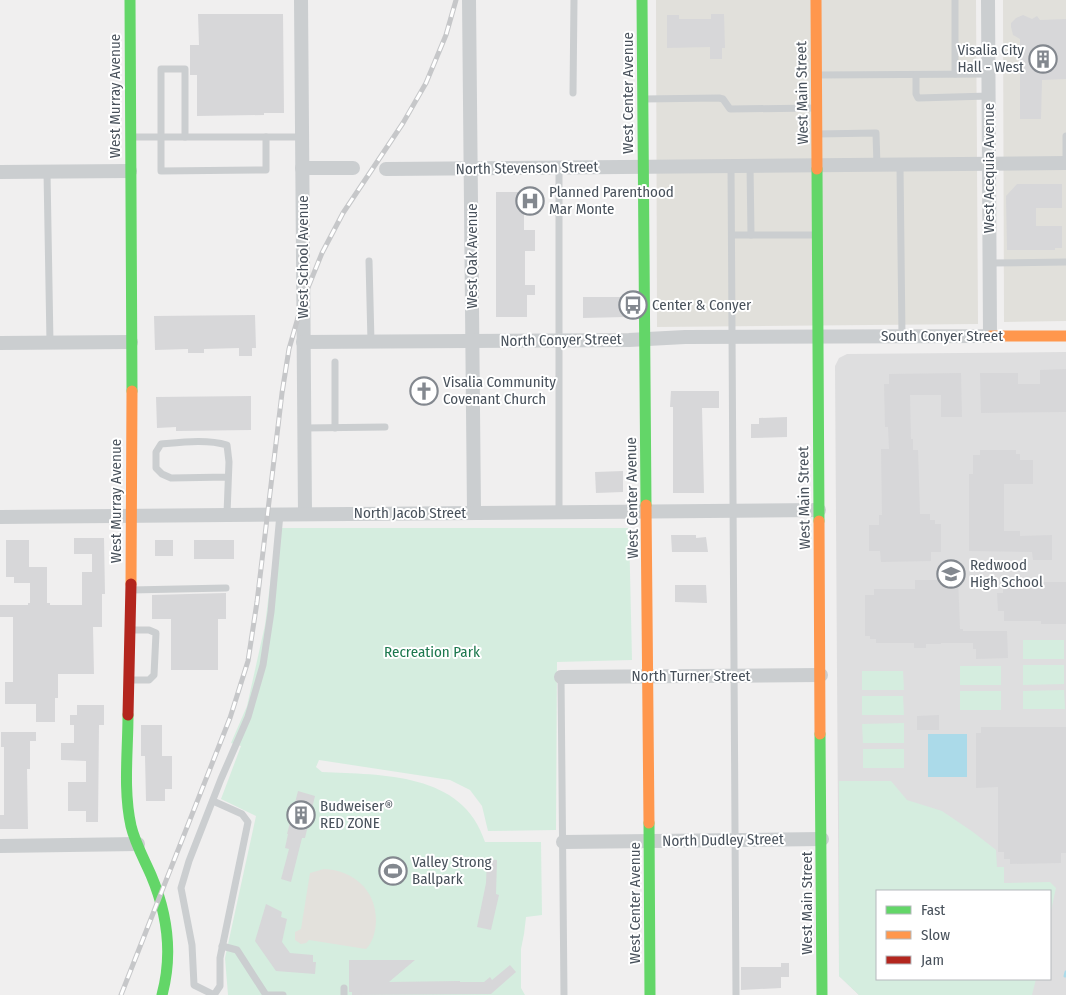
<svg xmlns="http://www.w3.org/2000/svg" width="1066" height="995" viewBox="0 0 1066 995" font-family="'Fira Sans Condensed',sans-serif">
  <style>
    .commercial { fill: #e1e0db }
    .education { fill: #dededf; fill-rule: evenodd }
    .green { fill: #d5eddf }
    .sand { fill: #e3e1dc }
    .water { fill: #abdae9 }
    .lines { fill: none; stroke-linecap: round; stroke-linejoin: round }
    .stream { stroke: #abdae9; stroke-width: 3 }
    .building { fill: #d7d7d9 }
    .lane { stroke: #cbced0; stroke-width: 7 }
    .street { stroke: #cbced0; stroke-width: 14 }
    .fast { stroke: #63d668; stroke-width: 11 }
    .slow { stroke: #ff974d; stroke-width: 11 }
    .jam { stroke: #b3261e; stroke-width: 11 }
    .rail-casing { stroke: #c6c7c9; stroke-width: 5 }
    .rail { stroke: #fff; stroke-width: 3; stroke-dasharray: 9; stroke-linecap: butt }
    .labels { text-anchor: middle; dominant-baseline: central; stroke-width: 4; stroke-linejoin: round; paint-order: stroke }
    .poi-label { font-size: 15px; fill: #48515b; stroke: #fff; text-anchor: start }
    .street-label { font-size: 15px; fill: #48515b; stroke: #fff }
    .park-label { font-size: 15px; fill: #1c784e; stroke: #fff }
  </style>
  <rect width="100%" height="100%" fill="#f0efef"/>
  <!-- commercial -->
  <g class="commercial">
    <path d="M656,0H976L978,324L657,327Z"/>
    <path d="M1003,0H1066V321L1004,322Z"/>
  </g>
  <!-- education -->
  <path class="education" d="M1066,352V995H859L839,976L835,366L839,358L847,354ZM877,891H1050V979H877Z"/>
  <!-- green -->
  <g class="green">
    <path d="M277,528H629L632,660L557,662L556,830L488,831L482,806L470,790L450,780L319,760L316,767L322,772C382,775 463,772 485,842H541L542,915L526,917L524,934L521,949V988L525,995H228L225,958L256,816L221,799L241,746L231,743L247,706L265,625Z"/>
    <rect x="1023" y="640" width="41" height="19"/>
    <path d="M1023,665H1064V684L1023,685Z"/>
    <rect x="960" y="666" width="41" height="19"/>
    <path d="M862,671H903L904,690H862Z"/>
    <path d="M1064,690L1065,709H1023V691Z"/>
    <rect x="960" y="691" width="41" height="19"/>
    <path d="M862,696H903L904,715H862Z"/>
    <path d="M904,723V743H863L862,724Z"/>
    <rect x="863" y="749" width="41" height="19"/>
    <path d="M839,781H891L907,800L942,811L973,832L996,850L997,867H1004V883L1050,882L1056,888L1050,915V891H877V979H1036L1032,995H859L839,976Z"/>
  </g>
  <!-- sand -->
  <path class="sand" d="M324,869C353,870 376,890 376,920C376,930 373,942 366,949L309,940L306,943L301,944L295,940V932L301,929L310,873Z"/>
  <!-- water -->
  <rect class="water" x="928" y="734" width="39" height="43"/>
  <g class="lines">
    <!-- stream -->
    <path class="stream" d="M1065,976L1066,972"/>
  </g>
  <!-- building -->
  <g class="building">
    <path d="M198,14H283L284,113H264V115L197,116V75H190V45H199Z"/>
    <path d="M711,14H724L725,48H722V59H710V47L667,48V15H679V19H711Z"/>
    <path d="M1023,15L1032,19L1037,16L1040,20L1066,19V79L1042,80L1041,119H1020V39L1013,35L1011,27V23L1016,18Z"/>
    <path d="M1017,184H1062V208H1036V226H1062V248H1055V250H1007L1006,196Z"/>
    <path d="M496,192H540V209H524V230H535V251H525V285H535V295H527V317H496Z"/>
    <path d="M583,297H625V317L583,318Z"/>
    <path d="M255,315L256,348H252V356H239V348L204,349V353H188V349L155,350L154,316Z"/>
    <path d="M1066,369V412L981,413L980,373H1018V384H1040V370Z"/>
    <path d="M961,373L962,417H941V395H910L911,439H913V450H918L920,514H930V520H935V524H941V552H931V561L881,562L880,551H869V525H879V515H882L881,449H889L888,427H885L884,384H889V374Z"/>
    <path d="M671,391H719V408H702L704,493H673V407H670Z"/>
    <path d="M251,396V430L176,431V427L157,428L156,397Z"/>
    <path d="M787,417V437L751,438V424H759V418Z"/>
    <path d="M980,450H1016V454H1020V460H1033V484H1004V531H1020V536L1052,535V560H1033L1032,552L969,551V474H973V455H980Z"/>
    <path d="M623,471V492L596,493L595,472Z"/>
    <path d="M671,535H696V538L706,537L708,552H672Z"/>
    <path d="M74,538H104L105,594H102V627H93L94,674H58V698H55V722H36V704H5V682H13V617H0V605H28V603H30V583H14V577H6V540H29V567H47V603H50V605H82V572H92V554H74Z"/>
    <rect x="155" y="540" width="18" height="16"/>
    <rect x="194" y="540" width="40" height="19"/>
    <path d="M938,577H958L960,629H963V631H1007L1008,658L976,659V649H973V643H941V644H926V648H914V643H876V639H870V636H865V595H874V589H915V580H938Z"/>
    <path d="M1003,582H1066V624H1041V621H1004V611H998L997,593H1003Z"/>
    <path d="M675,585H706L707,603L675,602Z"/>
    <path d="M226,593V619H218V670H171V619H152V595Z"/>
    <path d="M77,705H104V725H99L98,822H86V811H68V782H86V761L61,760V743H74V725H70V715H77Z"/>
    <path d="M939,715V730H917V716Z"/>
    <path d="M141,725H162V756H172V789H165V801H146L145,756H141Z"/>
    <path d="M981,727H1066V853H1061V863L1010,864V859H1004V852H998V787L976,788V733H981Z"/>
    <path d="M1,732H36V741H30V769H27L28,829H0V815H4V747H1Z"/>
    <path d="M298,791L315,796L305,838H302L291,882L281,879L289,849L285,848L288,834H287Z"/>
    <path d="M487,859L497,860L496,894L499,895L491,930L477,927L486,883Z"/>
    <path d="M266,904L282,912L281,917L287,919L282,942L290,953L313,955V962H316L315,974L276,971L255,941Z"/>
    <path d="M349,960H415L389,982L460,981V982H484L490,977L492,980L510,965L516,972L491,994L352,995V992H349Z"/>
    <path d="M781,963H789V977H781V988L741,990V967H781Z"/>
  </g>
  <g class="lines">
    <!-- lane -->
    <g class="lane">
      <path d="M955,0V74"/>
      <path d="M817,75L989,74"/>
      <path d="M916,75V94L918,98L989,96"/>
      <path d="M573,93L574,0"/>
      <path d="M643,99L719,98L723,99L730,109L816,108"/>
      <path d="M817,134L876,133L877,166"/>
      <path d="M132,137H302"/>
      <path d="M185,137V69H161V171L266,170V137"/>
      <path d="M1066,163V136"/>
      <path d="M731,165L736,995"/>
      <path d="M900,166L902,336"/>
      <path d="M559,167V512"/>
      <path d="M47,172L50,343"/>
      <path d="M732,235H751L750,165"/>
      <path d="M751,235H818"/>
      <path d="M369,261L371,342"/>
      <path d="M990,263L1066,262"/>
      <path d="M335,362V428"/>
      <path d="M304,428L385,427"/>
      <path d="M227,514L229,462L227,445C207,439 183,442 161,444L156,452V468L162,474L171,478L228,477"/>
      <path d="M131,590L226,588"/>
      <path d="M561,677L564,995"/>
      <path d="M130,680H149L154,675L156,633L149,630H131"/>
      <path d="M213,801L242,814L248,822L220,958V986L214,995"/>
      <path d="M222,946L237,950L266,995H283"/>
      <path d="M214,995L194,985L192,945L181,888L189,861L221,779L248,717L263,665L271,612L280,514"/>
      <path d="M344,995V988"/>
    </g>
    <!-- street -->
    <g class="street">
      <path d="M301,0L305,514"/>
      <path d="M469,0L474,512"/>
      <path d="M302,168H353"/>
      <path d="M386,169L1066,163"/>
      <path d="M0,172L130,171"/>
      <path d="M303,342L629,340L685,337L990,336L988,0"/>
      <path d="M0,343L131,342"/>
      <path d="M0,517L819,510"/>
      <path d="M561,677L821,675"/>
      <path d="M563,842L822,839"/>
      <path d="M0,846L138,844"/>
    </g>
    <!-- fast -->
    <g class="fast">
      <path d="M130,0L132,391"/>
      <path d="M642,0L646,505"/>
      <path d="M817,169L819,521"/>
      <path d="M128,715C128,751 123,790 131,826C135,843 144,859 151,875C168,915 173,954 162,995"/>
      <path d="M820,734L822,995"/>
      <path d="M649,823L650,995"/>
    </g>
    <!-- slow -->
    <g class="slow">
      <path d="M816,0L817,169"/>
      <path d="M990,336H1066"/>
      <path d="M646,505L649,823"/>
      <path d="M819,521L820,734"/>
      <path d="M131,584L132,391"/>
    </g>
    <!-- jam -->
    <path class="jam" d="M128,715L131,584"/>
    <!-- rail casing -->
    <g class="rail-casing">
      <path id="rail" d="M121,995L230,718L248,661L257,602L282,393L289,349L303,300L322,253L343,213L403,123L426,83L446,35L456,0"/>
    </g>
    <!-- rail -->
    <use href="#rail" class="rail"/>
  </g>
  <!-- icons -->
  <defs>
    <g id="building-ring" transform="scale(1.4375)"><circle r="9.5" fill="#fff" stroke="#83888f" stroke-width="1.5"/><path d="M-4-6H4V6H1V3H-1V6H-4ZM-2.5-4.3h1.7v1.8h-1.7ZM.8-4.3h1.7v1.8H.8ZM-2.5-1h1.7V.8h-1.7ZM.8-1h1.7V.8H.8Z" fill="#83888f"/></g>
    <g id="hospital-ring" transform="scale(1.4375)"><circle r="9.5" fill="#fff" stroke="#83888f" stroke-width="1.5"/><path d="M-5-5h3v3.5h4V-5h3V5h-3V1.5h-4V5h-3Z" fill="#83888f"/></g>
    <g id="bus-ring" transform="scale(1.4375)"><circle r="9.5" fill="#fff" stroke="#83888f" stroke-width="1.5"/><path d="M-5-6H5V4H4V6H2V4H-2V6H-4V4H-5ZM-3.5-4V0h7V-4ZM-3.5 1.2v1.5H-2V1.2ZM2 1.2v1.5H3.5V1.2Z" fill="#83888f"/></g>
    <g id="church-ring" transform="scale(1.4375)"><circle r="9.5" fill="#fff" stroke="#83888f" stroke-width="1.5"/><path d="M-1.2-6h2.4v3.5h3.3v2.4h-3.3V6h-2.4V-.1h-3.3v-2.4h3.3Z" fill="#83888f"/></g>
    <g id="school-ring" transform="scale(1.4375)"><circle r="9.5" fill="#fff" stroke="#83888f" stroke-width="1.5"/><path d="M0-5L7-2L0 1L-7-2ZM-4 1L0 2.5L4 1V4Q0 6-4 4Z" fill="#83888f"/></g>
    <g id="stadium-ring" transform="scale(1.4375)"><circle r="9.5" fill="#fff" stroke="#83888f" stroke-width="1.5"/><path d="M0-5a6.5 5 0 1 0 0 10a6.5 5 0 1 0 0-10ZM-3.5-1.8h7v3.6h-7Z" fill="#83888f"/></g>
  </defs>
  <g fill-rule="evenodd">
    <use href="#building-ring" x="1043" y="59"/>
    <use href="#hospital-ring" x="530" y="201"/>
    <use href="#bus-ring" x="633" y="305"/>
    <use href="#church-ring" x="424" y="391"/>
    <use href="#school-ring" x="951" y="574"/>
    <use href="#building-ring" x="301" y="815"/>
    <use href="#stadium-ring" x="393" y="871"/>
  </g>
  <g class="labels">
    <!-- poi labels -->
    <g class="poi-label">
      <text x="1024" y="50" text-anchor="end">Visalia City<tspan x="1024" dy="17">Hall - West</tspan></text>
      <text x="549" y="192">Planned Parenthood<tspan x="549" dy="17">Mar Monte</tspan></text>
      <text x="652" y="305">Center &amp; Conyer</text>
      <text x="443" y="382">Visalia Community<tspan x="443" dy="17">Covenant Church</tspan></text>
      <text x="970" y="565">Redwood<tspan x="970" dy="17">High School</tspan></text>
      <text x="320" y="806">Budweiser®<tspan x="320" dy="17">RED ZONE</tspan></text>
      <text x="412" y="862">Valley Strong<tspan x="412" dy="17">Ballpark</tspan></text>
    </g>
    <!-- street labels -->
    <g class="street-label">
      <text transform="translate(628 93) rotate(-90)">West Center Avenue</text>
      <text transform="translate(802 93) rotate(-91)">West Main Street</text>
      <text transform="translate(115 96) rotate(-90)">West Murray Avenue</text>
      <text transform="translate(527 168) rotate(-1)">North Stevenson Street</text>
      <text transform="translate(989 168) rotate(-90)">West Acequia Avenue</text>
      <text transform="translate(472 256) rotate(-90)">West Oak Avenue</text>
      <text transform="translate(303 257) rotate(-90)">West School Avenue</text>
      <text x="942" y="336">South Conyer Street</text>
      <text transform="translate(561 340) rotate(-1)">North Conyer Street</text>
      <text transform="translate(632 498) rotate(-91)">West Center Avenue</text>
      <text transform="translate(804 498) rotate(-91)">West Main Street</text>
      <text transform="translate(116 501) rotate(-90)">West Murray Avenue</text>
      <text x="410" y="513">North Jacob Street</text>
      <text x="691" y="676">North Turner Street</text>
      <text transform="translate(723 840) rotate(-1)">North Dudley Street</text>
      <text transform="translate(635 903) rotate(-90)">West Center Avenue</text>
      <text transform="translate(807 903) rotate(-90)">West Main Street</text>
    </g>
    <!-- park labels -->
    <g class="park-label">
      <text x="432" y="652">Recreation Park</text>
    </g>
  </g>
  <!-- legend -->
  <rect x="876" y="890" width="175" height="90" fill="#ffffff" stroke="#b6b9bd"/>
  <rect x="886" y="906" width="25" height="8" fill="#63d668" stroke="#b6b9bd"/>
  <text x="921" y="915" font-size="15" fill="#48515b">Fast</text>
  <rect x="886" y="931" width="25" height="8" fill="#ff974d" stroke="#b6b9bd"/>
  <text x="921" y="940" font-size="15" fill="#48515b">Slow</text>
  <rect x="886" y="956" width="25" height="8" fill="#b3261e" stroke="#b6b9bd"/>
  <text x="921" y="965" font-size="15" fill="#48515b">Jam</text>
</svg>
